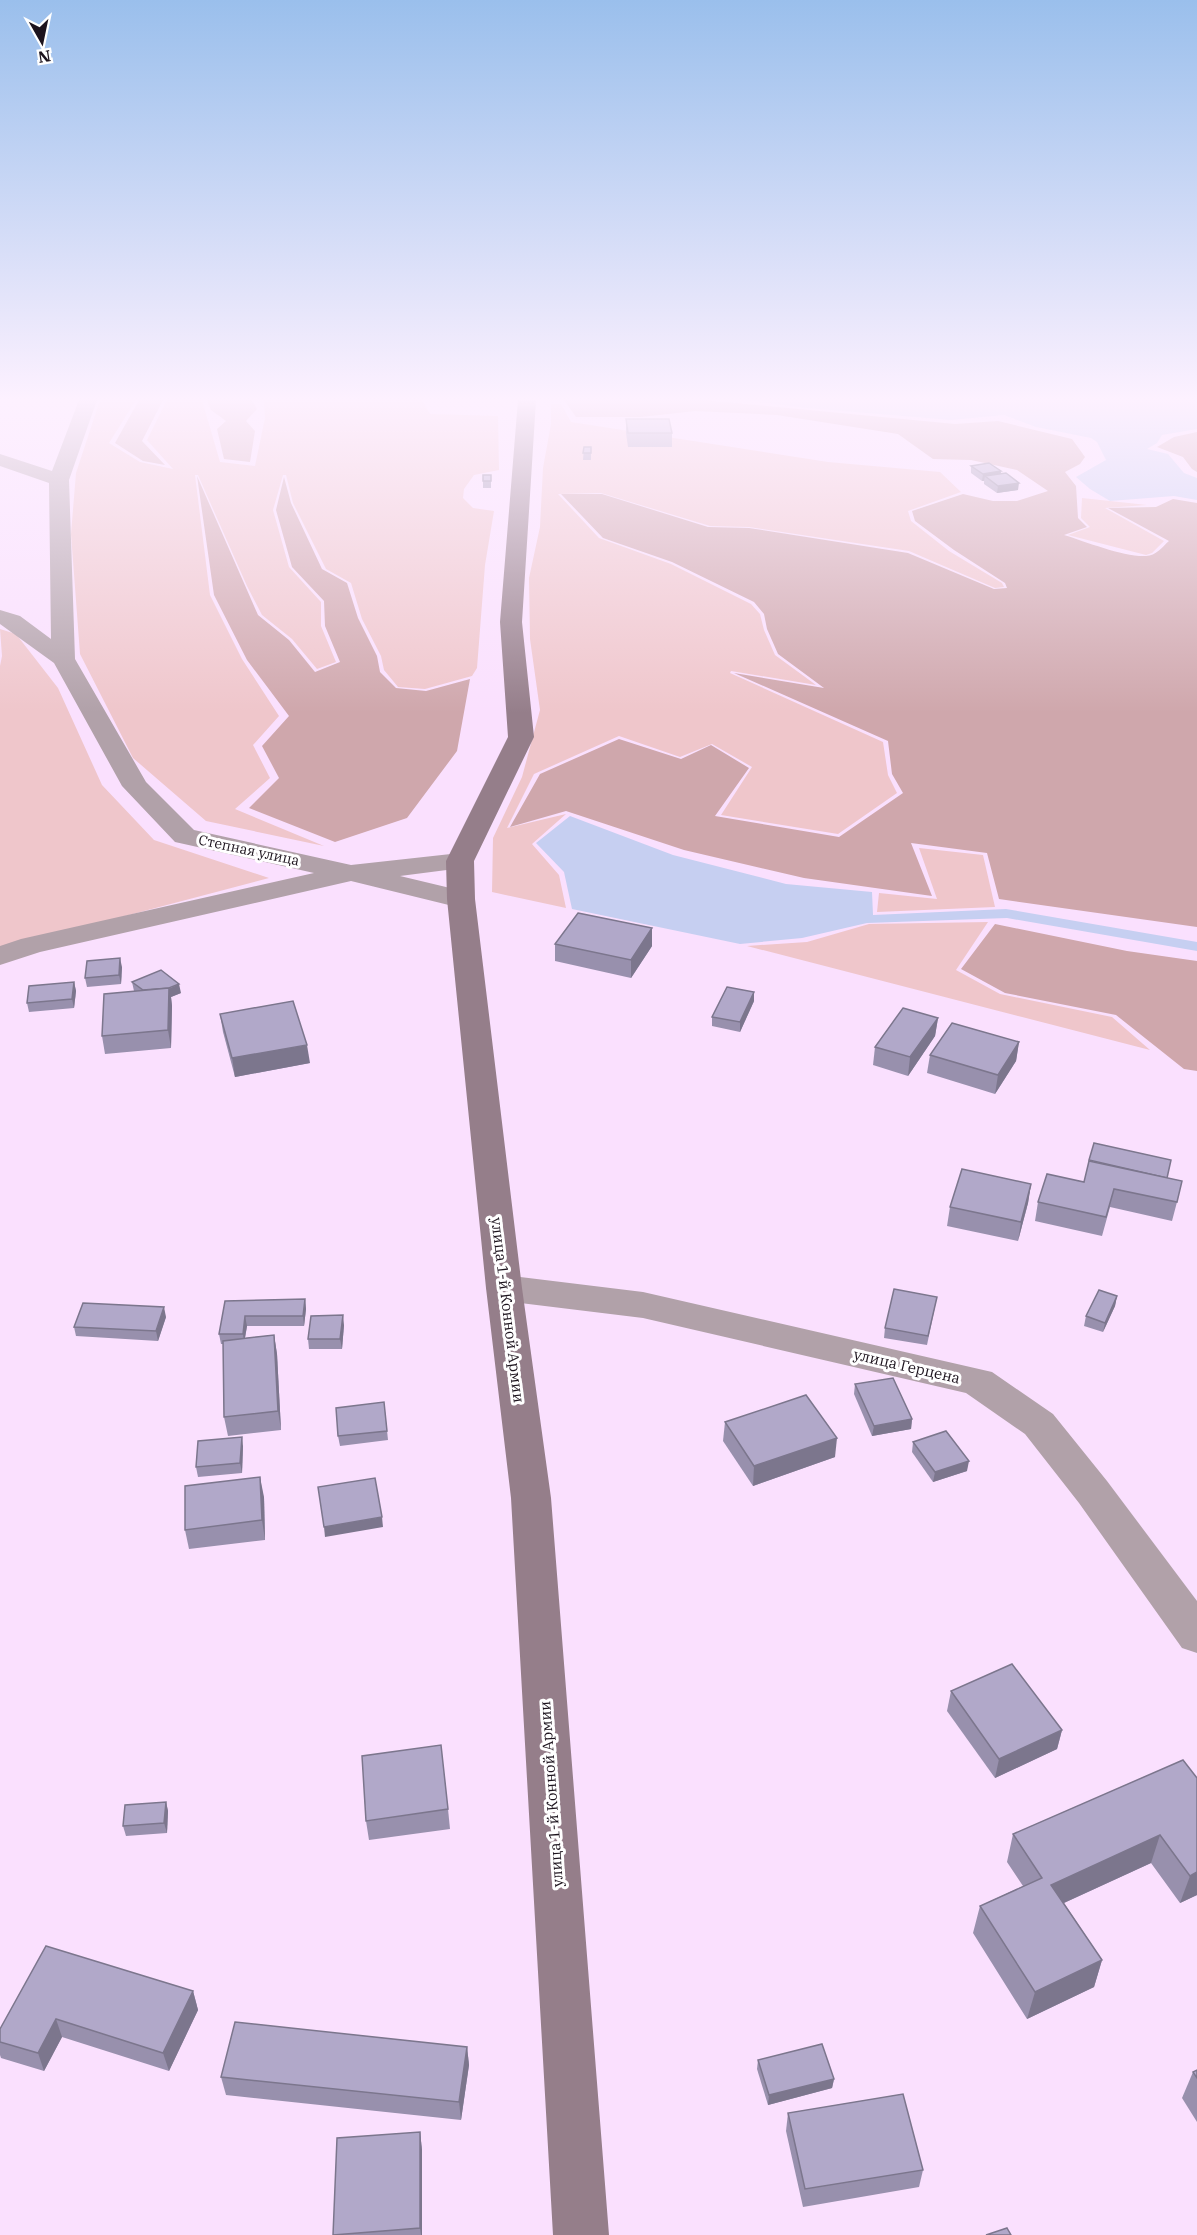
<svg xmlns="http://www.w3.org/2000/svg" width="1197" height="2235" viewBox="0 0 1197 2235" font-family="'IBM Plex Serif',serif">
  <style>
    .green { fill: #efc6cb }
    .forest { fill: #cfa7ac }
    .water { fill: #c6cff1 }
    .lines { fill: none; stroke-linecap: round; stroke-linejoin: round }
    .minor { fill: #b1a1a9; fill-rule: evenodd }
    .secondary { fill: #957e8a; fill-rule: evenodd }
    .wall { fill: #9890ad }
    .shaded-wall { fill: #7c768d }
    .building { fill: #b1a8c9; stroke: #7c768d; stroke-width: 1.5 }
    .labels { text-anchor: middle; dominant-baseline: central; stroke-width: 6; stroke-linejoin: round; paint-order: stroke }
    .far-street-label { font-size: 14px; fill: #1c131d; stroke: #fff }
    .street-label { font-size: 15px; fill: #1c131d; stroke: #fff }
  </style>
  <rect width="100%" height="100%" fill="#fae0fe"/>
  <!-- green -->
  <g class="green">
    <path d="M100,400H136L109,443L140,462L173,469L147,440L167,400H202L220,462L255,466L265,418L264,400H422L430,414L498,416L499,470L474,475L464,489L463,498L473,508L494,511L485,565L477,668L472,676L425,689L398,687L384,670L381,656L362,619L351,583L326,569L293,503L286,475H283L273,510L289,567L321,602V626L336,662L317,669L292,639L262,615L247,586L198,475H195L210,595L242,659L279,716L253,745L270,778L235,809L324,846L206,821L133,758L80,654L71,534L76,473Z"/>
    <path d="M551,404H561L571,422L828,462L940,472L961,492L908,511L911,521L949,551L1002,583L1004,587L995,588L909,551L749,527L710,526L601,493L558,494L599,538L671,564L751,604L760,614L764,630L775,655L816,685L731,671L730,673L883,742L888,775L897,793L838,834L721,815L752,767L712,744L680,757L619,736L534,774L507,828L566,814L532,844L559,875L566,908L492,892L493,838L522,777L540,710L530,639L529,578L540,527L543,468L551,424Z"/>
    <path d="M1082,498L1147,505L1105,508L1164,541L1152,553L1146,555L1068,535L1090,527L1081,518Z"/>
    <path d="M0,629L16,634L58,688L102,785L154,840L269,878L0,949V666L2,656Z"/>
    <path d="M919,848L983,855L995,907L877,912L879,893L937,899Z"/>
    <path d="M988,922L956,970L1000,994L1112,1017L1150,1050L747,946L807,942L869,924Z"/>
  </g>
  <!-- forest -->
  <g class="forest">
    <path d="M139,400H163L142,441L165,465L143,461L115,443Z"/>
    <path d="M207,400H252L257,409L246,421L255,431L250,462L224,459L217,429L226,421L211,410Z"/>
    <path d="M564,400H703L955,424L998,421L1072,439L1085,457L1080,464L1065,472L1076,486L1078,518L1087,527L1064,535C1087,542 1123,557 1146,556C1156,556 1162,547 1169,541L1108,508L1156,507L1173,499L1197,503V927L999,899L987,853L911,843L932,896L804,878L684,850L566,811L510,827L540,774L619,739L681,759L711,745L749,768L715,816L839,837L903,793L892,774L888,741L734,673L824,688L778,654L767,629L764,614L754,602L672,562L603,538L561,494H602L708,527L749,528L908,553L994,589L1007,588L1005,583L954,550L915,521L912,511L963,494L993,501H1017L1048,491L1017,470L971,460L933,459L898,434L777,415L695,411L641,417H576Z"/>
    <path d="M1197,432V472L1192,469L1183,457L1157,447L1174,437Z"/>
    <path d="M197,476L258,615L289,640L315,672L340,662L325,626L324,601L292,567L276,510L284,477L291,503L322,569L347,583L358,618L377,656L380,672L396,688L426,691L470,679L457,751L407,818L335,842L249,808L279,778L262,746L289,716L247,660L214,595Z"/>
    <path d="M995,924L1127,951L1197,961V1071L1184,1069L1116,1015L1005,993L961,969Z"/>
  </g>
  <!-- water -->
  <g class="water">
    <path d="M741,400H1197V429L1162,435L1157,443L1147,449L1168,454L1184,473L1197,478V500L1174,496L1110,501L1090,489L1076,477L1106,460L1097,442L1091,438L1036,427L1004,415L951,420L807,408Z"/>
    <path d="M570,816L673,855L786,884L872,892L873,915L1006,909L1197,942V951L1007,918L867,923L802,938L740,944L572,909L564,872L536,843Z"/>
  </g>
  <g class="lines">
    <!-- minor -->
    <g class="minor">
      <path d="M79,400H97L69,480L75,659L146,782L194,830L351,865L460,853L470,855L474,861L470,867L400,876L471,893L475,899L471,905L461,908L351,881L40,952L0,965V946L21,939L314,873L175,842L122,786L54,663L0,624V610L20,616L51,639L49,483L0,466V454L52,471Z"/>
      <path d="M504,1275L643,1292L992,1372L1053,1414L1107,1481L1197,1601V1653L1182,1648L1079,1503L1025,1434L966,1393L643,1318L504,1301L491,1297L486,1288L491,1279Z"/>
    </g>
    <!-- secondary -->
    <path class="secondary" d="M518,400H536L522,622L534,737L474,861L475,899L522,1288L551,1498L609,2235H553L511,1498L486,1288L447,899L446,861L508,737L500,622Z"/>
  </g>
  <!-- wall -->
  <g class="wall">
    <path d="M626,419L672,433V447H628L626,433Z"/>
    <path d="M584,447H591V460H583Z"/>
    <path d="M971,466L1001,471V474L1018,490L997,493L984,484V481H982L971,473Z"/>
    <rect x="483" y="475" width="8" height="13"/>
    <path d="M652,928V946L631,978L555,961V944Z"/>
    <path d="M122,967L121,984L87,987L85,978Z"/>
    <path d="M74,982L76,991L74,1008L29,1012L27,1003Z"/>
    <path d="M132,982L181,993L171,997L172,1006L171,1048L105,1054L102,1036L134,991Z"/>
    <path d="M754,1001L740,1032L712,1026V1017Z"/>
    <path d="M220,1014L310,1063L235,1077L223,1032Z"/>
    <path d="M938,1018L935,1036L908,1076L873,1065L875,1047Z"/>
    <path d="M1019,1042L1016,1061L995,1094L927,1073L930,1055Z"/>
    <path d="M1167,1178L1177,1202L1172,1221L1110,1207L1102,1236L1035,1221L1038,1202L1084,1182Z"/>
    <path d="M1031,1184L1028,1203L1018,1241L947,1226L950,1207Z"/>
    <path d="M1117,1296L1115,1306L1103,1332L1084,1326L1086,1316Z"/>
    <path d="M937,1297L927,1345L884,1338L885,1328Z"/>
    <path d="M305,1299L306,1309L304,1326H247L245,1338L274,1335L277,1354L281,1430L228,1436L224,1417L223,1344H221L219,1334L225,1301Z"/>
    <path d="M166,1317L158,1341L76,1336L74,1327Z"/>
    <path d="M344,1325L342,1349H309L308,1339Z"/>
    <path d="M855,1384L912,1419L911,1429L872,1436L854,1394Z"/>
    <path d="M384,1402L388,1440L340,1446L338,1436Z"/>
    <path d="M725,1422L835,1457L753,1486L723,1441Z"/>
    <path d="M913,1442L967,1471L933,1482L912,1452Z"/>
    <path d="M243,1446L242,1473L198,1477L196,1467Z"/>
    <path d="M264,1497L265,1540L189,1549L185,1530Z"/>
    <path d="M951,1691L1062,1730L1057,1749L995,1778L947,1711Z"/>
    <path d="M1183,1760L1197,1895L1180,1903L1151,1863L1064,1903L1102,1960L1094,1987L1027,2019L973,1933L980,1906L1023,1886L1007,1862L1013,1834Z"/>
    <path d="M166,1802L168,1811L167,1833L126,1836L123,1826Z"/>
    <path d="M448,1809L450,1829L369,1840L366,1821Z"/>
    <path d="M193,1991L198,2010L169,2071L62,2037L44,2071L1,2058L0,2055V2029Z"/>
    <path d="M467,2047L469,2065L461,2120L226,2095L221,2077Z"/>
    <path d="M758,2060L834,2079L832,2088L768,2105L757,2069Z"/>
    <path d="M1197,2070V2122L1182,2098L1193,2072Z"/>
    <path d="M788,2113L923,2170L919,2187L803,2207L786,2131Z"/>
    <path d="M420,2132L422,2150V2235H333Z"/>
  </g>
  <!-- shaded-wall -->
  <g class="shaded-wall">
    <path d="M1001,471L1000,478L985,476L984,481H982L983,474Z"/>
    <path d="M1019,483L1018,490L997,493L998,486Z"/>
    <path d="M652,928V946L631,978V960Z"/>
    <path d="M120,958L122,967L121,984L119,975Z"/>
    <path d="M74,982L76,991L74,1008L72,999Z"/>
    <path d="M179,984L181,993L171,997L172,1006L171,1048L168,1030L151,997Z"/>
    <path d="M754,992V1001L740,1032V1022Z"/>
    <path d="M938,1018L935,1036L908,1076L910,1057Z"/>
    <path d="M1019,1042L1016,1061L995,1094L998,1075Z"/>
    <path d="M307,1045L310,1063L235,1077L232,1058Z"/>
    <path d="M1031,1184L1028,1203L1018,1241L1021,1222Z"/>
    <path d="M1117,1296L1115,1306L1103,1332L1105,1323Z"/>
    <path d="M305,1299L306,1309L304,1326L303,1316Z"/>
    <path d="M164,1307L166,1317L158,1341L156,1331Z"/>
    <path d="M343,1315L344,1325L342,1349L340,1339Z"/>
    <path d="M245,1316L247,1326L244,1343L243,1334Z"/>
    <path d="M274,1335L277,1354L281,1430L278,1411Z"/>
    <path d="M912,1419L911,1429L872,1436L874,1426Z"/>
    <path d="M242,1437L243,1446L242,1473L240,1463Z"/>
    <path d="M837,1438L835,1457L753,1486L754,1466Z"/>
    <path d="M969,1461L967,1471L933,1482L935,1472Z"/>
    <path d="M260,1477L264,1497L265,1540L262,1520Z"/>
    <path d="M382,1517L383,1527L325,1537L324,1527Z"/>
    <path d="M1062,1730L1057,1749L995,1778L999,1759Z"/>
    <path d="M166,1802L168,1811L167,1833L164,1823Z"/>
    <path d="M1160,1835L1151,1863L1044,1912L1051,1885Z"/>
    <path d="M1197,1872V1895L1180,1903L1190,1876Z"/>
    <path d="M1102,1960L1094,1987L1027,2019L1035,1992Z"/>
    <path d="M193,1991L198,2010L169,2071L163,2053Z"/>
    <path d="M56,2019L62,2037L44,2071L38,2053Z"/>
    <path d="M467,2047L469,2065L461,2120L459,2102Z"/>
    <path d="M834,2079L832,2088L768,2105L769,2095Z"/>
    <path d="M420,2132L422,2150V2235H421L420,2228Z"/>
  </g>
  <!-- building -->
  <g class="building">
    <path d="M626,419H669L672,433H628Z"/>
    <path d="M584,447H591V453H583Z"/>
    <path d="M989,463L1001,471L983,474L971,466Z"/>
    <path d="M1006,473L1019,483L998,486L985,476Z"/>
    <rect x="483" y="475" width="8" height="6"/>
    <path d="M578,913L652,928L631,960L555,944Z"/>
    <path d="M120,958L119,975L85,978L87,961Z"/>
    <path d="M161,970L179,984L169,988L143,990L132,982Z"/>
    <path d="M74,982L72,999L27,1003L29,986Z"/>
    <path d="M727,987L754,992L740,1022L712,1017Z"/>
    <path d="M169,988L168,1030L102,1036L104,994Z"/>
    <path d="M293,1001L307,1045L232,1058L220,1014Z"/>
    <path d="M903,1008L938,1018L910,1057L875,1047Z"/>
    <path d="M952,1023L1019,1042L998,1075L930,1055Z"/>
    <path d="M1094,1143L1171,1160L1167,1178L1089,1160Z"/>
    <path d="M1089,1161L1182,1181L1177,1202L1114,1189L1106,1217L1038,1202L1047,1174L1084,1182Z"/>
    <path d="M962,1169L1031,1184L1021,1222L950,1207Z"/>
    <path d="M894,1289L937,1297L928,1336L885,1328Z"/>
    <path d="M1099,1290L1117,1296L1105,1323L1086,1316Z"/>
    <path d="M305,1299L303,1316H245L243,1334H219L225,1301Z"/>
    <path d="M83,1303L164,1307L156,1331L74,1327Z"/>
    <path d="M343,1315L340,1339H308L311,1316Z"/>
    <path d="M274,1335L278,1411L224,1417L223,1341Z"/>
    <path d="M893,1378L912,1419L874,1426L855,1384Z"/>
    <path d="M806,1395L837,1438L754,1466L725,1422Z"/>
    <path d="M384,1402L387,1431L338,1436L336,1408Z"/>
    <path d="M946,1431L969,1461L935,1472L913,1442Z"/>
    <path d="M242,1437L240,1463L196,1467L198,1441Z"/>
    <path d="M260,1477L262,1520L185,1530V1486Z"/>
    <path d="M375,1478L382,1517L324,1527L318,1487Z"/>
    <path d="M1012,1664L1062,1730L999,1759L951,1691Z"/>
    <path d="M441,1745L448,1809L366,1821L362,1756Z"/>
    <path d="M1183,1760L1197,1778V1872L1190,1876L1160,1835L1051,1885L1102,1960L1035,1992L980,1906L1042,1878L1013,1834Z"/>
    <path d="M166,1802L164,1823L123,1826L125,1805Z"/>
    <path d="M46,1946L193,1991L163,2053L56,2019L38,2053L0,2042V2029Z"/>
    <path d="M235,2022L467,2047L459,2102L221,2077Z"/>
    <path d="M822,2044L834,2079L769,2095L758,2060Z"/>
    <path d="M1197,2070V2078L1193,2072Z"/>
    <path d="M903,2094L923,2170L805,2189L788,2113Z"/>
    <path d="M420,2132V2228L333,2235L337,2138Z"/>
    <path d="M1007,2228L1011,2235H986Z"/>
  </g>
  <!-- sky -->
  <linearGradient id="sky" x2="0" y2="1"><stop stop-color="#9abfec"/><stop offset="0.56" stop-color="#fdf1ff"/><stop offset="1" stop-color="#fdf1ff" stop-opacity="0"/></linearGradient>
  <rect width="1197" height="713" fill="url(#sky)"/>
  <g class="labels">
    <!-- far-street labels -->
    <g class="far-street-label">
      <text transform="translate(249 850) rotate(12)">Степная улица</text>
    </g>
    <!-- street labels -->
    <g class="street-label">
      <text transform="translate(508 1310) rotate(83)">улица 1-й Конной Армии</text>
      <text transform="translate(907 1366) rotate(13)">улица Герцена</text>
      <text transform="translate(551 1794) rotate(-94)">улица 1-й Конной Армии</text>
    </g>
  </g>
  <!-- north arrow -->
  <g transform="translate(42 42) rotate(171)" stroke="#ffffff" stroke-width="4.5" paint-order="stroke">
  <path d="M0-4.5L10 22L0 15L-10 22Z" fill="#1c131d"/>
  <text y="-9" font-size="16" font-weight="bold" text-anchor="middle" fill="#1c131d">N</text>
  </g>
</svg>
